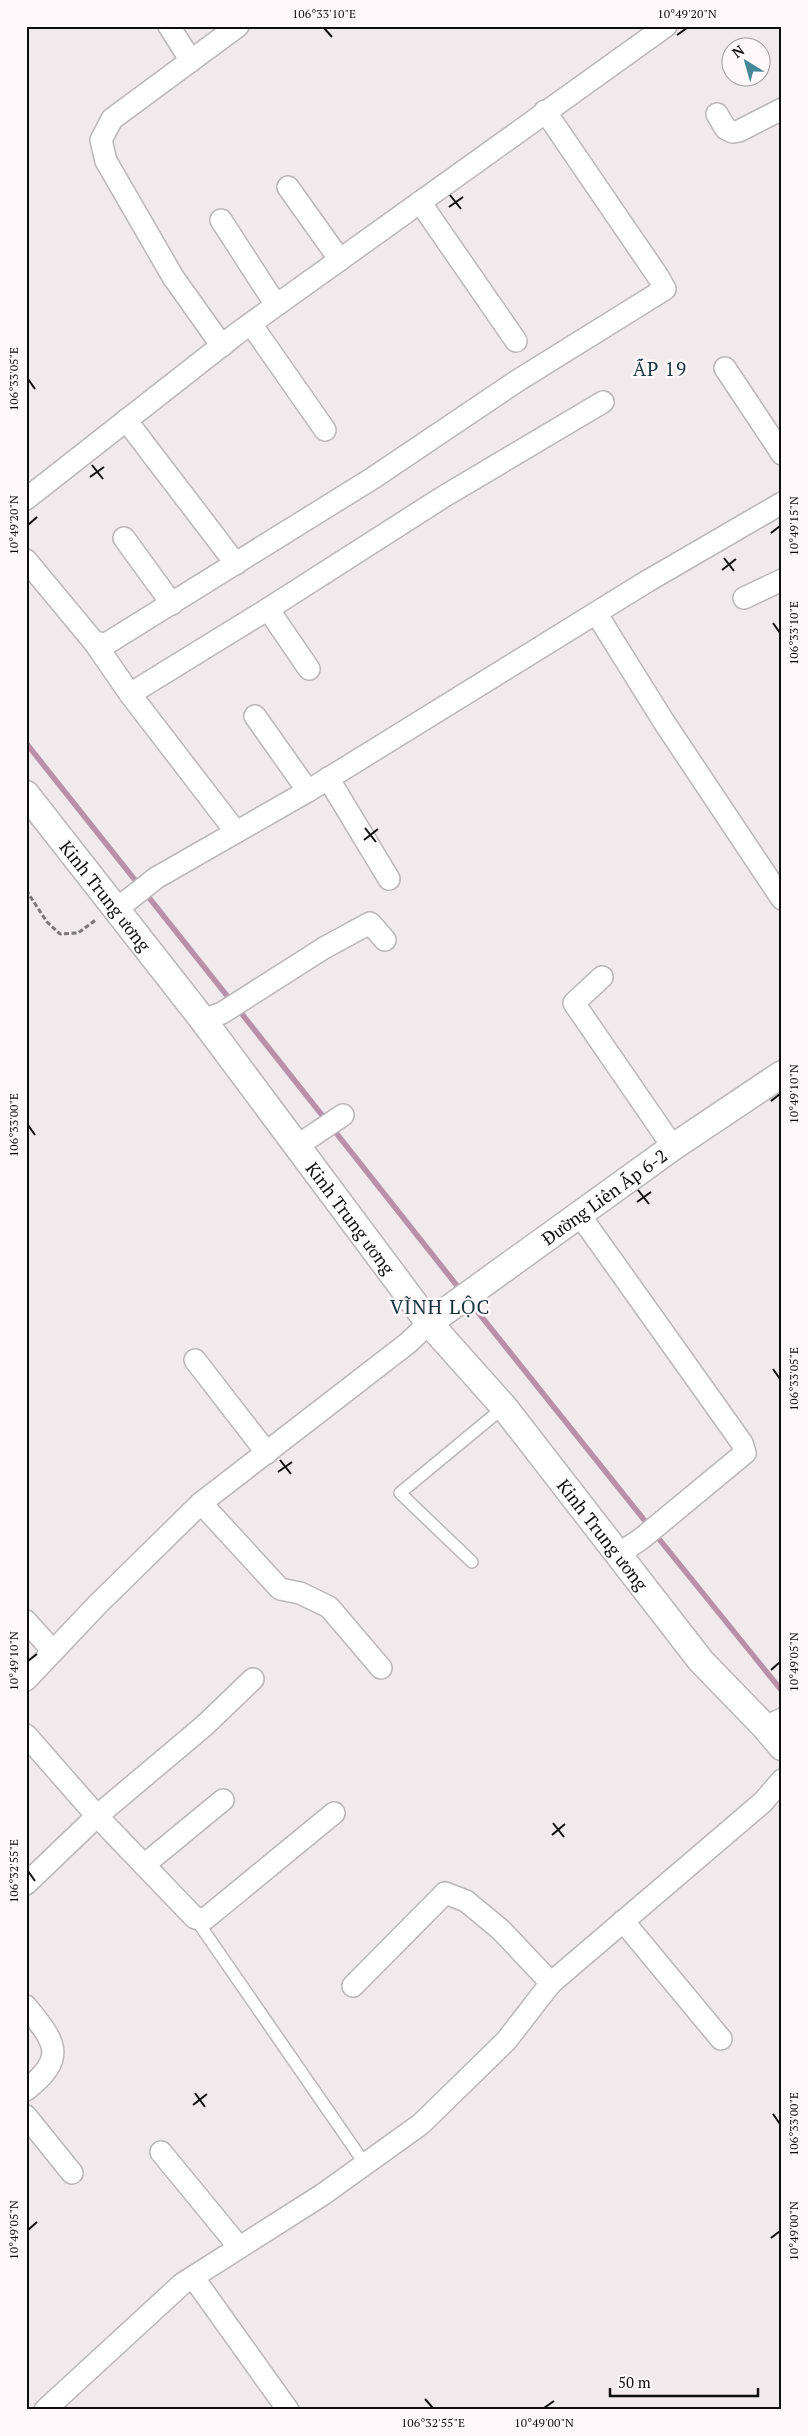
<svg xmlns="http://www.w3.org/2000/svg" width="808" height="2436" viewBox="0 0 808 2436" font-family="'PT Serif',serif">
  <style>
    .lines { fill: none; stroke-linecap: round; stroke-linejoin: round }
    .stream { stroke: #b990a5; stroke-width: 5.5 }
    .service-casing { stroke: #bbb6b8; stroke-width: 14 }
    .minor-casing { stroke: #bbb6b8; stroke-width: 24 }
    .tertiary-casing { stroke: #bbb6b8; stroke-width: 29 }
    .path { stroke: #7b7779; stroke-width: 3; stroke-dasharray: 5 2.5; stroke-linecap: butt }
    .service { stroke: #fff; stroke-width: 11 }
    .minor { stroke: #fff; stroke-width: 21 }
    .tertiary { stroke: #fff; stroke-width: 26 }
    .ticks { fill: none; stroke: #0f0d0e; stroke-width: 2 }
    .labels { text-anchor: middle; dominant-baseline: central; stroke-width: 5; stroke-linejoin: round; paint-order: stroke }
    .street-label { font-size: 18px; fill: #0f0d0e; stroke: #fef8fb }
    .neighbourhood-label { font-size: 19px; letter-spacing: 1px; fill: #14353c; stroke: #fef8fb }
    .quarter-label { font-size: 20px; letter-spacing: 1px; fill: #14353c; stroke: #fef8fb }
    .neatline { fill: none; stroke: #0f0d0e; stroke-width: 2 }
    .ticks-label { font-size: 12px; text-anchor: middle; fill: #0f0d0e }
  </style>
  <rect width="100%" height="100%" fill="#f0eaed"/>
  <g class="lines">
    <!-- stream -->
    <g class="stream">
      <path d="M26,743L232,1002"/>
      <path d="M238,1009L462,1292"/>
      <path d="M469,1301L649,1526"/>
      <path d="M655,1534L782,1691"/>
    </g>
    <!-- service casing -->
    <g class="service-casing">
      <g id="service">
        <path d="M472,1562L400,1493L504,1407"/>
        <path d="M195,1918L365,2164"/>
      </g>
    </g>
    <!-- minor casing -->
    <g class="minor-casing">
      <g id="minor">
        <path d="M169,26L191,61"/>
        <path d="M717,114L726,129L733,132L739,131L782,109"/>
        <path d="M288,187L340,260"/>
        <path d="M420,202L516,341"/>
        <path d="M221,220L276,305"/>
        <path d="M251,324L325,430"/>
        <path d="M222,346L173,277L106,161L101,140L112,119L238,26"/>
        <path d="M725,368L782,454"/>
        <path d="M126,420L236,564"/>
        <path d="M26,499L239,332L666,26"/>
        <path d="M124,538L172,604"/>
        <path d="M26,560L94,642L106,644L373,478L517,381L665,289L657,275L545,111"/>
        <path d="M744,598L782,580"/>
        <path d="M268,609L309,669"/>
        <path d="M596,613L664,722L782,899"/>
        <path d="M94,642L130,694L268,609L443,497L603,402"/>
        <path d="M130,694L236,832"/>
        <path d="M255,716L308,791"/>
        <path d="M328,778L389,879"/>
        <path d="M114,908L127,901L156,878L308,791L646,582L782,503"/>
        <path d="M602,977L574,1003L673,1147"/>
        <path d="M203,1020L222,1013L324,948L370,923L385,940"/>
        <path d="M297,1146L343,1115"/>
        <path d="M579,1214L742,1443L745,1453L641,1539L617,1555"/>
        <path d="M195,1360L267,1453"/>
        <path d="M201,1503L280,1589L300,1593L329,1607L381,1668"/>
        <path d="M26,1621L53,1651"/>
        <path d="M26,1680L98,1604L201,1503L408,1343L429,1323"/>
        <path d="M765,1727L782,1719"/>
        <path d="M26,1735L97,1816L195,1918L205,1919L334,1813"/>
        <path d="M144,1865L223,1800"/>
        <path d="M26,1884L97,1816L204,1726L253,1679"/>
        <path d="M623,1921L721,2039"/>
        <path d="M353,1986L445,1893L466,1901L501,1930L551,1983"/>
        <path d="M26,2006C55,2042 68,2057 26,2090"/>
        <path d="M26,2116L72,2173"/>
        <path d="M161,2152L239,2247"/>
        <path d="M193,2277L288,2410"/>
        <path d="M45,2410L182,2284L322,2195L421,2124L506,2041L551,1983L763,1802L782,1780"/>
      </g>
    </g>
    <!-- tertiary casing -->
    <g class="tertiary-casing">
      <g id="tertiary">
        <path id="s1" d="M26,794L203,1020L429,1323L504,1407L701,1661L765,1727L782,1747"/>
        <path id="s2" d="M429,1323L673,1147L782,1074"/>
      </g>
    </g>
    <!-- path -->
    <path class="path" d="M26,890L47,922L60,934L78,933L97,919"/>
    <!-- service -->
    <use href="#service" class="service"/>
    <!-- minor -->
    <use href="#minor" class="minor"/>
    <!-- tertiary -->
    <use href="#tertiary" class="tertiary"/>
  </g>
  <!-- ticks -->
  <path class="ticks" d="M324,28L332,37M677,35L687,28M450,195L461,209M449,207L463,197M28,379L35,389M92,465L103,479M90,477L104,467M28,525L37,517M771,533L780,526M724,558L734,571M722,570L736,559M773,623L780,633M365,828L376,842M364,840L378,829M771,1101L780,1094M28,1125L35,1135M638,1190L649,1204M637,1202L651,1192M773,1369L780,1379M280,1460L291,1474M278,1472L292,1462M28,1661L37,1654M771,1670L780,1662M553,1823L564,1837M552,1835L565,1824M28,1871L35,1881M195,2093L205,2107M193,2105L207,2094M773,2114L780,2124M28,2230L37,2222M771,2238L780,2231M425,2399L433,2408M544,2408L554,2401"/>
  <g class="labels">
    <!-- street labels -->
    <g class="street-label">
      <text stroke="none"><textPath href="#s1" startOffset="129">Kinh Trung ương</textPath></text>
      <text stroke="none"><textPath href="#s2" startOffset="216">Đường Liên Ấp 6-2</textPath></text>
      <text stroke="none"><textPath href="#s1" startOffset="534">Kinh Trung ương</textPath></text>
      <text stroke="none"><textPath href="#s1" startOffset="939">Kinh Trung ương</textPath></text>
    </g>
    <!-- neighbourhood labels -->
    <g class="neighbourhood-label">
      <text x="660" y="368">ẤP 19</text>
    </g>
    <!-- quarter labels -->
    <g class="quarter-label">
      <text x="440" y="1306">VĨNH LỘC</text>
    </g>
  </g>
  <!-- border -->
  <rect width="808" height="2436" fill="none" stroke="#fef8fb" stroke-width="55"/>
  <!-- north arrow -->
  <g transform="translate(746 62) rotate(323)"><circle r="24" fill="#fef8fb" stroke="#9e9a9c"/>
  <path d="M0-4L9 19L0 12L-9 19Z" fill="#448897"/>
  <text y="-8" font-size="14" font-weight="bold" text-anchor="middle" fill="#0f0d0e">N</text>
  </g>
  <!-- scale -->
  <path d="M610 2388v8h148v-8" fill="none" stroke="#0f0d0e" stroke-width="2.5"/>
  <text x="618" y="2388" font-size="15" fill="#0f0d0e" stroke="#fef8fb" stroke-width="4" paint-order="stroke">50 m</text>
  <rect x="28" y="28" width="752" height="2380" class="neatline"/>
  <g class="ticks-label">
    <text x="324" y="18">106°33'10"E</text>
    <text x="687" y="18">10°49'20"N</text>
    <text transform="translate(14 379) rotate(-90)" y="4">106°33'05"E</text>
    <text transform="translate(14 525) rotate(-90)" y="4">10°49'20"N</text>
    <text transform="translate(794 526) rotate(-90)" y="4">10°49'15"N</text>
    <text transform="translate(794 633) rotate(-90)" y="4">106°33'10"E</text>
    <text transform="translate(794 1094) rotate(-90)" y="4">10°49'10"N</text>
    <text transform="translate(14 1125) rotate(-90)" y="4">106°33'00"E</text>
    <text transform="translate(794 1379) rotate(-90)" y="4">106°33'05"E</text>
    <text transform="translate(14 1661) rotate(-90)" y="4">10°49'10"N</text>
    <text transform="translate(794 1662) rotate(-90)" y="4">10°49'05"N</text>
    <text transform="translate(14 1871) rotate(-90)" y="4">106°32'55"E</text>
    <text transform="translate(794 2124) rotate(-90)" y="4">106°33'00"E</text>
    <text transform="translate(14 2230) rotate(-90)" y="4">10°49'05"N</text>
    <text transform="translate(794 2231) rotate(-90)" y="4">10°49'00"N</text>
    <text x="433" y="2427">106°32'55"E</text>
    <text x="544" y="2427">10°49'00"N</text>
  </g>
</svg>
